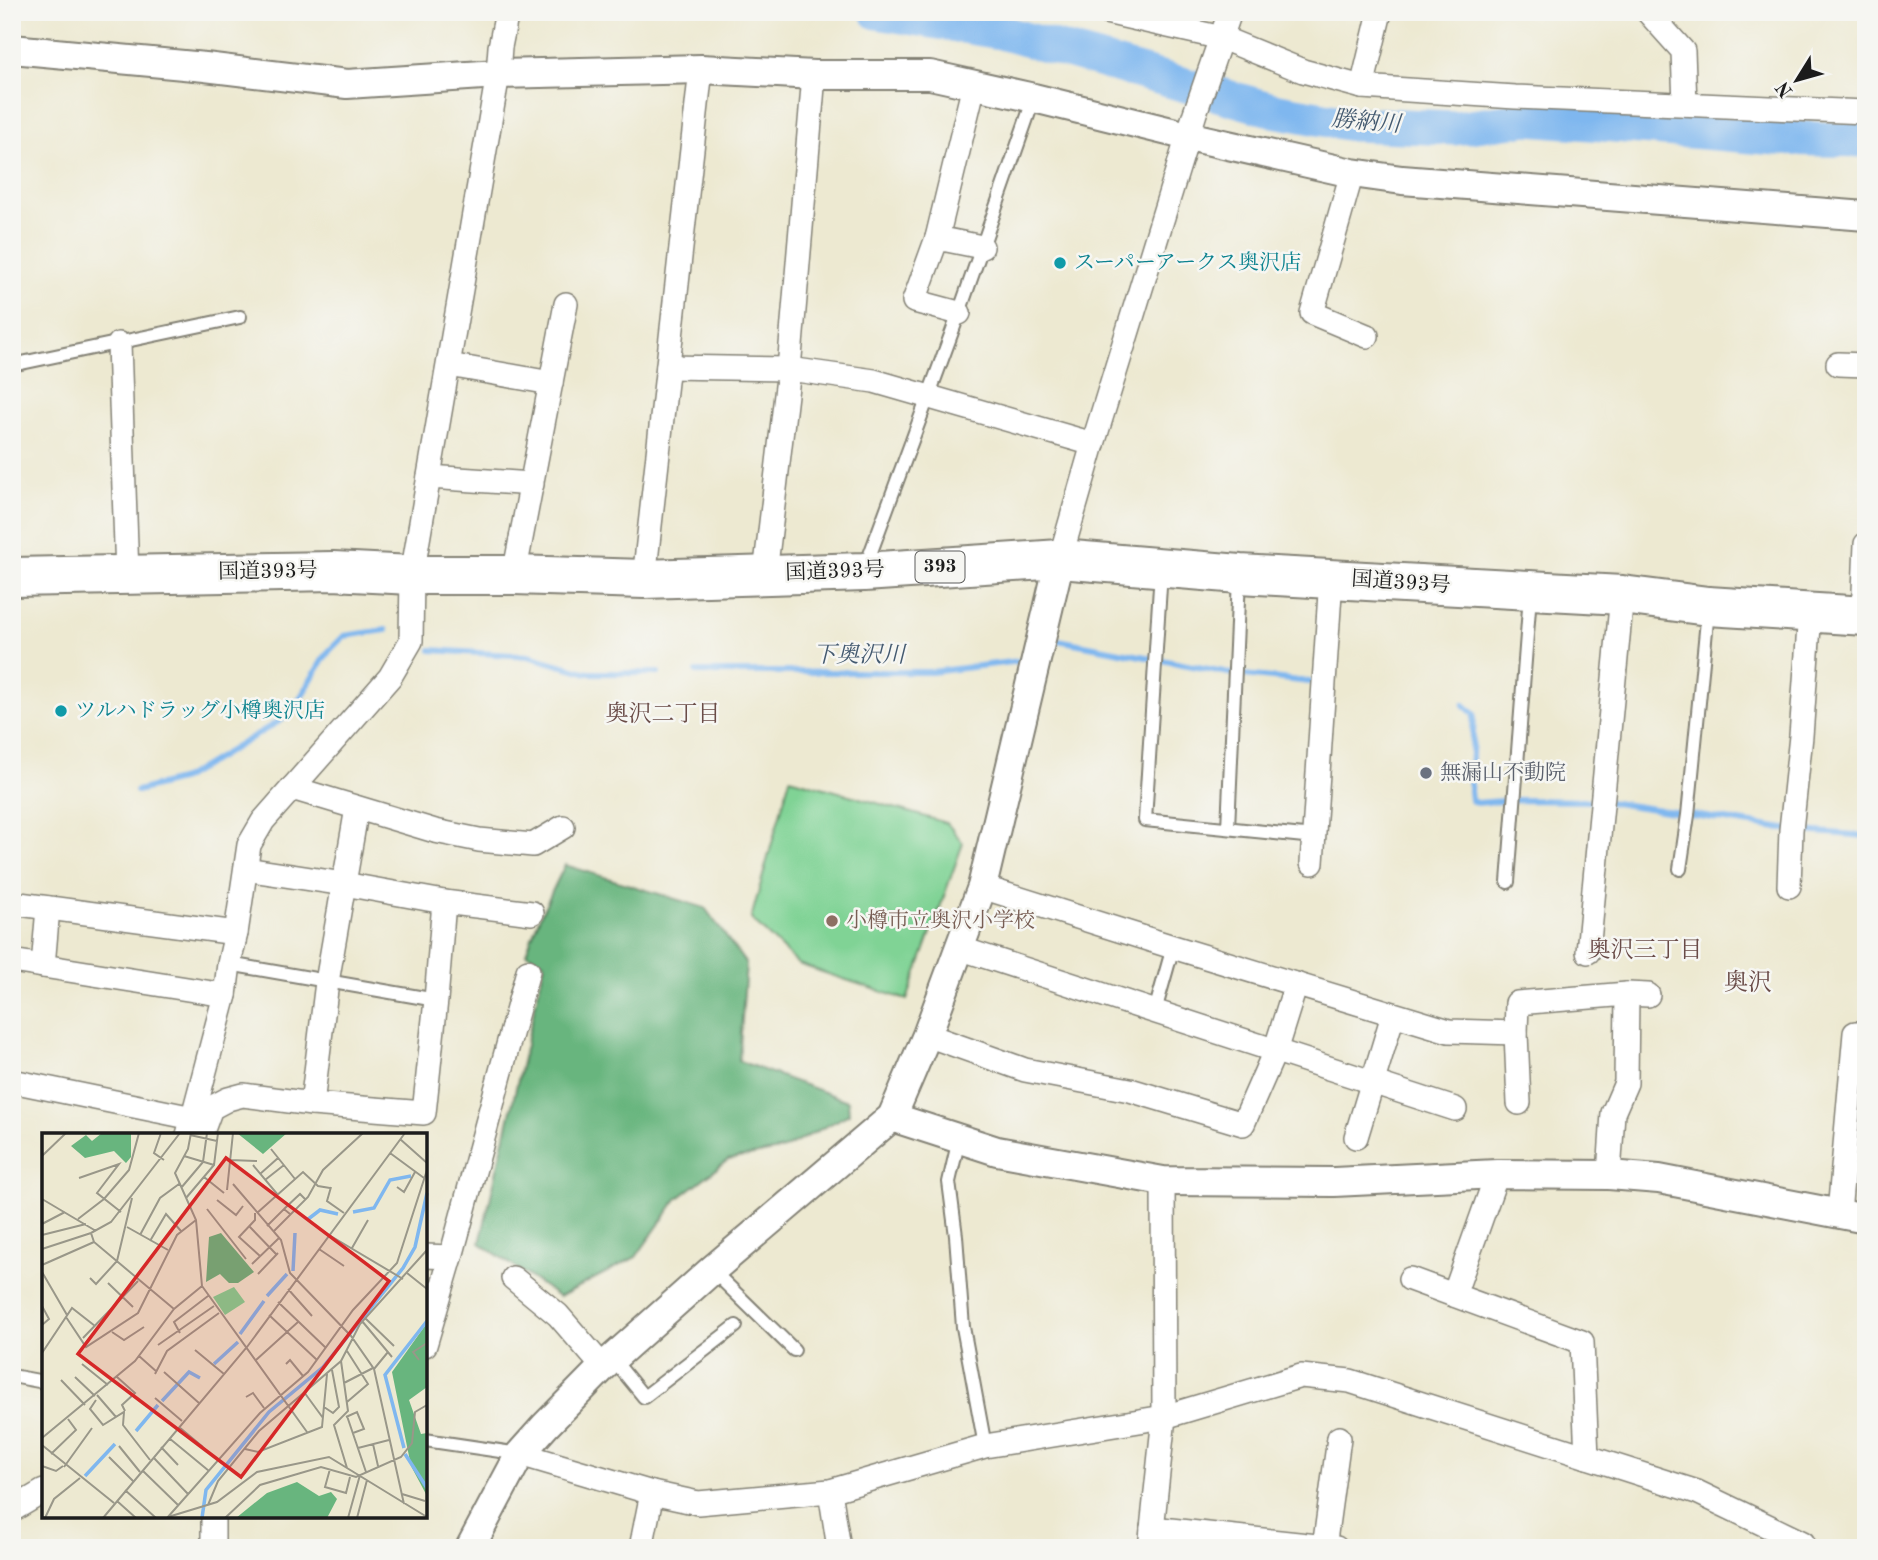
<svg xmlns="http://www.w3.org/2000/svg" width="1878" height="1560" viewBox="0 0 1878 1560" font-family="'Old Standard TT','Noto Serif JP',serif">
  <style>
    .green { fill: #80d395; stroke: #4e7858; stroke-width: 2 }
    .forest { fill: #68b57e; stroke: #42684d; stroke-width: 2 }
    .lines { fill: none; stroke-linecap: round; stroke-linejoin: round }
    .stream { stroke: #7fb7ef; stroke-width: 6 }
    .river { stroke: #7fb7ef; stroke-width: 35 }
    .service-casing { stroke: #848276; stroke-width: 16 }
    .minor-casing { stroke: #848276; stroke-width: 26 }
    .tertiary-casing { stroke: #848276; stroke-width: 32 }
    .trunk-casing { stroke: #848276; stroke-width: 42 }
    .service { stroke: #fff; stroke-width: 12 }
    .minor { stroke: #fff; stroke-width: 23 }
    .tertiary { stroke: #fff; stroke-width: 28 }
    .trunk { stroke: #fff; stroke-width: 38 }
    .culture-dot { fill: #0f9aa8; stroke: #f6f6f2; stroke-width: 2.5 }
    .worship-dot { fill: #6b7280; stroke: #f6f6f2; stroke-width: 2.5 }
    .education-dot { fill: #8d6e63; stroke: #f6f6f2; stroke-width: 2.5 }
    .labels { text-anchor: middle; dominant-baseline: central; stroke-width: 5; stroke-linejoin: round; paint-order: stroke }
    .shield { fill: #f6f6f2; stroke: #5d5d5c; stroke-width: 2 }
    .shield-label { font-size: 19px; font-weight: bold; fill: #1c1c1c }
    .culture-label { font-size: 21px; fill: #0d838f; stroke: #f6f6f2; text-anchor: start }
    .street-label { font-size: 21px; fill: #1c1c1c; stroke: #f6f6f2 }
    .worship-label { font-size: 21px; fill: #5b616d; stroke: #f6f6f2; text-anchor: start }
    .education-label { font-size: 21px; fill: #785e54; stroke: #f6f6f2; text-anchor: start }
    .water-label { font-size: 23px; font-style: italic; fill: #445a70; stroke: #f6f6f2 }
    .neighbourhood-label { font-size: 23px; fill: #6a4c48; stroke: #f6f6f2 }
    .quarter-label { font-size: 24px; fill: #6a4c48; stroke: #f6f6f2 }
    .inset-river { fill: none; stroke: #7fb7ef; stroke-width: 3.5 }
    .inset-road { fill: none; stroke: #999789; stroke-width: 2 }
    .view { fill: #d62828; fill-opacity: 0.15; stroke: #d62828; stroke-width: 3.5 }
    .inset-edge { fill: none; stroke: #1c1c1c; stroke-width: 3.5 }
  </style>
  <rect width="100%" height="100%" fill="#f6f6f2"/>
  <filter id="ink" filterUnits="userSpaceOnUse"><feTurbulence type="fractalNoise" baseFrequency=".0143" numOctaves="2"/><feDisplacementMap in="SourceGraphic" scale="14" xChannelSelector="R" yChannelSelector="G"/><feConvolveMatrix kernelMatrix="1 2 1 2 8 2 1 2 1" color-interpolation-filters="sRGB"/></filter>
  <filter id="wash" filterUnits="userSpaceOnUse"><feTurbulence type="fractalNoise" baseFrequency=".00686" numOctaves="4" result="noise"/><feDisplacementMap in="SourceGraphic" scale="28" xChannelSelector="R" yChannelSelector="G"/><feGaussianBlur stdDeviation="1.57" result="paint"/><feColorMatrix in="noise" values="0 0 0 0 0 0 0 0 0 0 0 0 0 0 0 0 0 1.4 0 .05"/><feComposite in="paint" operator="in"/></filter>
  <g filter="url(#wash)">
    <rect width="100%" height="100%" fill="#ede9d1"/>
    <!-- green -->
    <path class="green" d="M790,778L947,823L963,843L907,1000L798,964L751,919Z"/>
    <!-- forest -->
    <path class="forest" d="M565,865L705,908L746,964L739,1061L848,1101L849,1114L784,1149L728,1160L677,1199L636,1257L559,1297L480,1243L545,963L526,953L540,916Z"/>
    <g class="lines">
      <!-- stream -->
      <g class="stream">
        <path d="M1053,639L1234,674L1319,683"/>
        <path d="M431,650L528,656L588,673H658"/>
        <path d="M697,672H931L1020,661"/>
        <path d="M1464,705L1474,714L1470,791L1471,800L1476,803L1516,800L1597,801"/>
        <path d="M137,791L183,779L291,714L322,661L330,650L344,636L386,630"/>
        <path d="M1608,802L1791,830L1866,836"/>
      </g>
      <!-- river -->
      <path class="river" d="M877,12L1000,32L1273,110L1352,124L1455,128L1528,118L1776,138L1866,140"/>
    </g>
  </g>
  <g filter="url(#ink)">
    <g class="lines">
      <!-- service casing -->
      <g class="service-casing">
        <g id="service">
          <path d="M12,365L240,317"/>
          <path d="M865,568L959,313L1034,98"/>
          <path d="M1161,571L1145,820L1314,837"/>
          <path d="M1228,828L1239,578"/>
          <path d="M1680,869L1688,815L1708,610"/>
          <path d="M1508,882L1530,595"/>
          <path d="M229,964L436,1000"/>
          <path d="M1155,1011L1173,947"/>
          <path d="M959,1139L949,1182L956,1236L963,1327L985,1446"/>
          <path d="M712,1270L794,1350"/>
          <path d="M613,1359L644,1397L736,1326"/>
          <path d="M12,1376L44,1382"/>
          <path d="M425,1440L520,1454"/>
        </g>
      </g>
      <!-- minor casing -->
      <g class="minor-casing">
        <g id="minor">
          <path d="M1106,12L1222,38L1303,71L1362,87L1515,97L1866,112"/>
          <path d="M1648,12L1683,51L1685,104"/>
          <path d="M974,85L937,238L982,247"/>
          <path d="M1362,87L1380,12"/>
          <path d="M1352,173L1312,313L1367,336"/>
          <path d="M937,238L914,301L959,313"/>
          <path d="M119,344L127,575"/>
          <path d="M1838,364L1866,365"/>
          <path d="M449,365L551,383"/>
          <path d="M668,367L789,369L874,381L1093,444"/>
          <path d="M429,477L532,484"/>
          <path d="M1060,559L1093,444L1195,113L1230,12"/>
          <path d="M765,574L789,369L814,75"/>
          <path d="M514,575L566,304"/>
          <path d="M644,579L701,69"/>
          <path d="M1863,616L1866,544"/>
          <path d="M292,788L435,831L479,840L533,845L563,827"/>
          <path d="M1312,863L1331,578"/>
          <path d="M246,869L344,884L444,902L532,913"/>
          <path d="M1789,886L1791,830L1801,736L1810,613"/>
          <path d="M982,887L1173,947L1449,1031L1516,1033L1517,1003L1627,994L1648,995"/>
          <path d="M12,903L236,933"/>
          <path d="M48,908L43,966L225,995"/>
          <path d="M959,948L1455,1109"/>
          <path d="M1588,952L1622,595"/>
          <path d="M12,961L43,966"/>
          <path d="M1516,1033L1519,1103"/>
          <path d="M927,1035L1025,1070L1130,1090L1243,1124L1275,1051L1296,984"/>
          <path d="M12,1081L193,1118"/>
          <path d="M312,1104L327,982L357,808"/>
          <path d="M188,1135L225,995L229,964L236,933L249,845L263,821L390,677L411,641L412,575L498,74L500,47L507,12"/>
          <path d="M201,1135L211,1108L228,1099L243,1095L312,1104L424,1113L436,1000L444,902"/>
          <path d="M1356,1137L1393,1015"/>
          <path d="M1609,1175L1613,1113L1626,1083L1627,994"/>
          <path d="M1839,1213L1855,1033L1866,1035"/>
          <path d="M425,1256L451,1257"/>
          <path d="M513,1278L558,1315L603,1367"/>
          <path d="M1410,1279L1582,1342L1587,1457"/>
          <path d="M1454,1295L1497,1174"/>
          <path d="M425,1345L451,1257L528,971"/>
          <path d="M520,1454L652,1493L698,1503L830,1491L985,1446L1164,1417L1301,1376L1350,1381L1697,1492L1803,1543L1801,1548"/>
          <path d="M830,1491L839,1548"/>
          <path d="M12,1510L44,1491"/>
          <path d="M213,1516V1548"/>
          <path d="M1152,1528L1336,1548"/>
          <path d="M641,1548L652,1493"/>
          <path d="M1150,1548L1164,1417L1163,1181"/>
          <path d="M1324,1548L1339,1438"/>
        </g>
      </g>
      <!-- tertiary casing -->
      <g class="tertiary-casing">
        <g id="tertiary">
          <path d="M12,49L205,67L347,84L498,74L701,69L814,75H930L1034,98L1188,136L1352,173L1402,180L1866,216"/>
          <path d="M892,1117L997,1151L1163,1181L1334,1182L1497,1174L1609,1175L1659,1179L1866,1219"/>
          <path d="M470,1548L520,1454L545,1426L603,1367L712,1270L892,1117L927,1035L982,887L1060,559"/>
        </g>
      </g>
      <!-- trunk casing -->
      <g class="trunk-casing">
        <path id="trunk" d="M12,577L333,571L412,575H514L644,579L864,572L1060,559L1240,574L1622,595L1708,606L1866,616"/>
      </g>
      <!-- service -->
      <use href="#service" class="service"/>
      <!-- minor -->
      <use href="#minor" class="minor"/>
      <!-- tertiary -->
      <use href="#tertiary" class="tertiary"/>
      <!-- trunk -->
      <use href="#trunk" class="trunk"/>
    </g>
  </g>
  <!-- markers -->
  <g class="culture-dot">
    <circle cx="1060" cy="263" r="7"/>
    <circle cx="61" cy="711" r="7"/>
  </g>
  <circle class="worship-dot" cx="1426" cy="773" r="7"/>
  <circle class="education-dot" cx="832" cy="921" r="7"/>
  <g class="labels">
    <!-- shield labels -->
    <rect class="shield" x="915.5" y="551.5" width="49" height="31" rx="5"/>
    <g class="shield-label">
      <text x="940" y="567">393</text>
    </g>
    <!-- culture labels -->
    <g class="culture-label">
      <text x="1074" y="263">スーパーアークス奥沢店</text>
      <text x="75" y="711">ツルハドラッグ小樽奥沢店</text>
    </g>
    <!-- street labels -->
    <g class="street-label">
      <text transform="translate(268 572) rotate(-1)">国道393号</text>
      <text transform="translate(835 572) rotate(-2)">国道393号</text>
      <text transform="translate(1401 583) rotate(4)">国道393号</text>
    </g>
    <!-- worship labels -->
    <g class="worship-label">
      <text x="1440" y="773">無漏山不動院</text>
    </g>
    <!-- education labels -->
    <g class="education-label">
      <text x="846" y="921">小樽市立奥沢小学校</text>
    </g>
    <!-- water labels -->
    <g class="water-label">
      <text transform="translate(1366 122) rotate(5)">勝納川</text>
      <text x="859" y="655">下奥沢川</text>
    </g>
    <!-- neighbourhood labels -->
    <g class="neighbourhood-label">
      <text x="663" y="714">奥沢二丁目</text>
      <text x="1645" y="950">奥沢三丁目</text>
    </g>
    <!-- quarter labels -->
    <g class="quarter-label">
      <text x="1748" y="984">奥沢</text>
    </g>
  </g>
  <!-- overview -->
  <g transform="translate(42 1133)">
    <rect width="385" height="385" fill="#ede9d1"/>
    <path d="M192,154L203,169L183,182L171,164Z" fill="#80d395"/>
    <path d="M60,0H89V24L84,30L72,18L43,25L29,13L44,2L50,8ZM195,0H245L221,21ZM179,100L212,139L196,150H187L178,141L164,149L167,104ZM385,190V254L367,267L379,301L385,300V363L369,333L350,239ZM255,349L277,363L289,359L295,366L285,385H194L225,360Z" fill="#68b57e"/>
    <path class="inset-river" d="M311,79L332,75L348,47L369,43M265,87L278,77L296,81M251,138L253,100M225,163L245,141M198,201L222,168M172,231L196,209M120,268L147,239L158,245M94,298L116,272M362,315L343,242L385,188M363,321L385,355M43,343L73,311M160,385L164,357L227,279L281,234L361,135L373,114L385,60"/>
    <path class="inset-road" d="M119,0L112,20L122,27M149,0L146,16L133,40L154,87L160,153L265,299M148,2L175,8M358,6L385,30M229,16L253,46M348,20L382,45M0,23L24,0M142,23L172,32M188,27L215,28M211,32L236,62M218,41L236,25M162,44L182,60M37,45L77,31L55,60L79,79M223,47L242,32M191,51L239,107L248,140L309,203L332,236L362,371M289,54L285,68L302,80M355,54L362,59L373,39M139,55L161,29L165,0M185,57L191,0M144,65L172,32L176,0M0,66L54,98M175,67L194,82L201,73M165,76L204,126M242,76L258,61L263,66M213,80V87L197,104L218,123M215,80L261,39L276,53L288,55M36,86L62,66L87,37L97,0M0,91L23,79M207,93L234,121M225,93L242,76L248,81M85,94L126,117M231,99L266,64L281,37L321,0M49,100L52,109L132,176M0,102L44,91M98,102L118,65L137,51M287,102L361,146M108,108L124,81L139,98M310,115L326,87M0,116L49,100L69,89L138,0M277,116L302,133M210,131L237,105M0,132L52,109M0,139L25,182M365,140L385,156M216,141L236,120M48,145L54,151L75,128L90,65M66,150L91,174M246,156L270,183M236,169L284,215M0,173L7,186L0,192M227,182L275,227M24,184L44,214L96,180L135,102L154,87M323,185L352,213M320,188L350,224M70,199L82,207L102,194M138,200L132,189L166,163M41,205L96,148M116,212L172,173M153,217L182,241M0,220L30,175L53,193M97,223L115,239M214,227L256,189M377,227L371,219L385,210M299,228L306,278L292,292L305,335M40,231L66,252M244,231L248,227L261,243M332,236L346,219M122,239L157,270M113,241L125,218L177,180M33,244L53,263M75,244L93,260L80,272L83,278M19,247L43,272M302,250L331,235M262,259L281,285M55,262L74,284M204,264L211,260L222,275M113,265L140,288M54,267L48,276L61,292L82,279L81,292L108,327M305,269L326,251L305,218M282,274L291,280L297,274L290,237M305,283L324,339M304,284L315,279L322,296L311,300M137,294L161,314M0,305L93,228L132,176L160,153M127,305L167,338M331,311L336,333M0,312L72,370M77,313L98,339M119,314L136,332M316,315L347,307M203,316L216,319L280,294L285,241M9,321L34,297L26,286M67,324L91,348M111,324L146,361M0,333L14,338L21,333M22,334L50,295M288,336L283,354L304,360L308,344M100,337L136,372M83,357L114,385M360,361L383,368M75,368L94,385M166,372L176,348L217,298L299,228L318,191L385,117M126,384L175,369L215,339L287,324L385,384M3,385L12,366L38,345M61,385L205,214L363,0M125,385L218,280L266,239L311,177L355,130L385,37M183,385L218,352L279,334L314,344L359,324L370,310L373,279L385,272M306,385L318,342M315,385L325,347"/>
    <path class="view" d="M184,25L347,148L199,344L36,221Z"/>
    <rect width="385" height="385" class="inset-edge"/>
  </g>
  <!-- margin -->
  <rect width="1878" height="1560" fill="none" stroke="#f6f6f2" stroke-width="42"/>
  <!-- north arrow -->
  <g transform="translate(1797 80) rotate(233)" stroke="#f6f6f2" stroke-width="5" paint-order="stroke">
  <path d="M0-5L12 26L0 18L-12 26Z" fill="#1c1c1c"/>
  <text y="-10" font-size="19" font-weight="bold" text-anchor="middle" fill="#1c1c1c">N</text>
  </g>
</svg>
